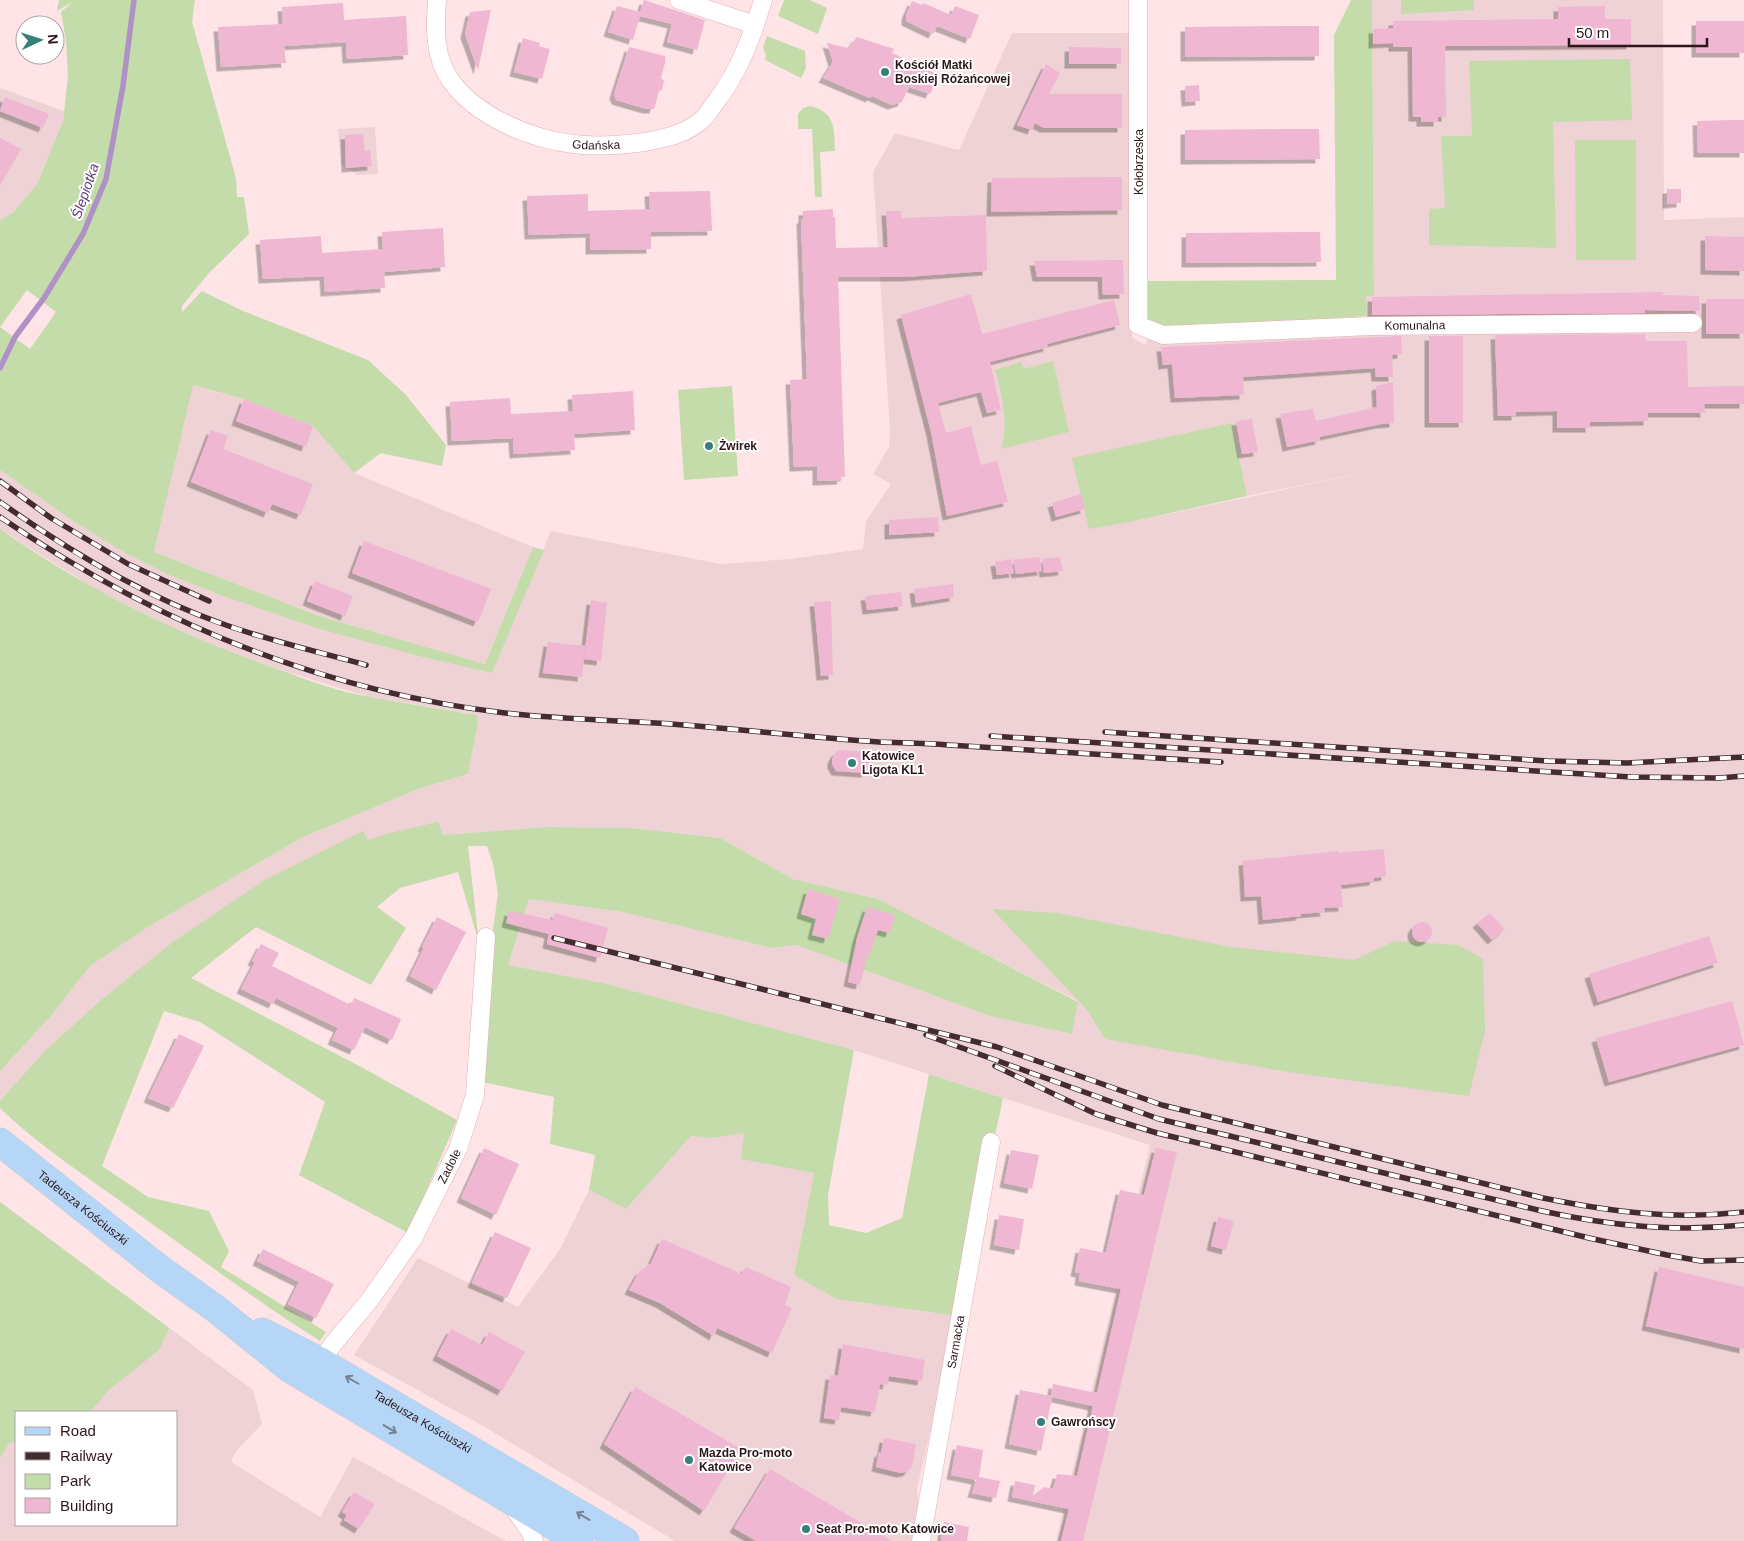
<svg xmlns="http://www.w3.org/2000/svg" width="1744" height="1541" viewBox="0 0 1744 1541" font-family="Arial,sans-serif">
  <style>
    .built { fill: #efd2d5; fill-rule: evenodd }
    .green { fill: #c3dcaa; fill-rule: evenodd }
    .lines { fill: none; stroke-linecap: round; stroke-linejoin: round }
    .stream { stroke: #af91c7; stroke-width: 5.5 }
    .building { fill: #efb7d1; filter: url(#shadow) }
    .street-casing { stroke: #e9acb4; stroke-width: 19 }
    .primary-casing { stroke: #d1cccd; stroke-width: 29 }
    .street { stroke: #fff; stroke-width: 18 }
    .primary { stroke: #b5d6f7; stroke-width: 28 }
    .rail-casing { stroke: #432b2f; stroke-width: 5.5 }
    .rail { stroke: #fff; stroke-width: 4; stroke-dasharray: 11; stroke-linecap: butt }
    .oneway { stroke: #788094 }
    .poi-dot { fill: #377f7b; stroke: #fff; stroke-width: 2 }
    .labels { text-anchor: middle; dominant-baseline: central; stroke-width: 4; stroke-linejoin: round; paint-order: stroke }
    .poi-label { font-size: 12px; font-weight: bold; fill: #2d161a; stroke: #fff; text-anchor: start }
    .street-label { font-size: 12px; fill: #2d161a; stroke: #fff }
    .water-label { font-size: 14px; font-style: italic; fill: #61397c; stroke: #fff }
  </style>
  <defs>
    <filter id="shadow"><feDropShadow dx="-4.5" dy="4.5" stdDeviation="0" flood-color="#0004"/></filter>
  </defs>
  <rect width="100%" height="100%" fill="#fee4e7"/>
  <!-- built -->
  <g class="built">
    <path d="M1372,0H1663L1664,220L1744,217V1541H1056L1150,1145L854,1050L603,983L508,965L529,899L622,912L771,948L796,945L990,1016L1072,1034L1078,1001L878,899L793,879L720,838L632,828L545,827L443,835L270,900L69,1063L14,1121L0,1108V1071L51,1016L90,966L151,925L303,837L418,789L468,774L478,723L477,715L365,696L246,659L175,629L102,593L20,542L0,529V470L73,521L125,553L169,575L223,596L319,629L418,656L492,673L551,531L721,564L790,559L863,549L866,521L891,484L873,474L889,447L890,430L873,172L895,133L959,150L1012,33H1127L1132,27V338L1146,345L1147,340L1367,330L1366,296H1374ZM1232,423L1247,496L1382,469L1130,522L1089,528Z"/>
    <path d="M0,88L64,111L63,121L37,184L13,214L0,220Z"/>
    <path d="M375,127L378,174L357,175L341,164L338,129Z"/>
    <path d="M192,385L244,399L313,426L354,473L533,547L485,664L319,616L154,552Z"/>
    <path d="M744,1133L742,1159L814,1173L794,1275L836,1299L957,1316L917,1489L920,1525L917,1541H675L483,1426L354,1355L418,1258L518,1307L560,1249L589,1190L626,1209L691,1136L712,1138Z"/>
    <path d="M0,1202L253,1390L262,1424L236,1451L231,1462L320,1517L353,1457L506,1541H0ZM16,1412H176V1525H16Z"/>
  </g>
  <!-- green -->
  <g class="green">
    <path d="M59,0H195L192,22L236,178L237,197H244L249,234L208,274L182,306V312L202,291L243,311L368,360L406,395L446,445L442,466L381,453L354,473L313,426L244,399L193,385L154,552L319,616L485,664L533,547L544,550L492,673L418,656L319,629L223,596L169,575L125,553L73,521L0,470V220L13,213L37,184L63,121L68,75L66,41L61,12L74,1L57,11ZM27,290L56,312L30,349L0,327Z"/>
    <path d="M784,0H810L827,8L818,34L778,16Z"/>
    <path d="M1351,0H1372L1374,296H1366L1367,316L1164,331L1148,321V281L1336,280L1334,35Z"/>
    <path d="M1401,0H1474V10L1401,14Z"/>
    <path d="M767,36L805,51L806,68L801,78L765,60L766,55L763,48Z"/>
    <path d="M1630,59L1632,120L1553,122L1556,248L1429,245V209L1445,208L1441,136H1472L1469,61Z"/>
    <path d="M810,106C836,112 834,129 835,151L820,152L822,197H815L812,129H798V114L803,108Z"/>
    <path d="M1575,140H1636V260H1576Z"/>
    <path d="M1053,361L1069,432L1001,449C1009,424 1002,395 995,370L1021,362L1024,369Z"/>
    <path d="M732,386L738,476L684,480L678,390Z"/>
    <path d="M1232,423L1247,496L1130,522L1089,529L1072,458Z"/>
    <path d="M0,529C87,590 185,638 286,672C310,681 340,692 365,696C403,703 440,709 477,715L478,723L468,774L418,789L303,837L151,925L90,966L51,1016L0,1071Z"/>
    <path d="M438,822L443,835L545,827L632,828L720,838L793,879L878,899L1078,1002L1072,1034L990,1016L796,945L771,948L622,912L529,899L508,965L603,983L854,1050L828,1195L829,1225L866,1233L902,1218L929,1074L1003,1098L957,1316L836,1299L794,1275L814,1173L741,1159L744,1133L712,1138L691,1136L626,1209L589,1190L595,1155L550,1144L554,1097L482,1082L491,943L498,894L493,864L487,846H468L479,943L458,872L400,888L377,907L406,928L371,985L256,927L191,978L363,1068L457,1120L408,1233L299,1175L325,1102L200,1022L164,1011L102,1166L148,1197L209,1211L229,1251L221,1267L326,1332L320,1341C255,1300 193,1253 130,1208C86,1176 39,1146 0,1108V1101L45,1051L100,1001L173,942L266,879L363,831L368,840L390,833Z"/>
    <path d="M992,909L1057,913L1231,947L1354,960L1395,941L1458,945L1483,959L1485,1031L1469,1096L1287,1072L1105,1039L1088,1011Z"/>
    <path d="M0,1202L169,1328L159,1350L108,1391L90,1412H16V1441L9,1443L0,1458Z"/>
  </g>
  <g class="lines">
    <!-- stream -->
    <path class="stream" d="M0,368L15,337L44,298L83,234L106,179L123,86L134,0"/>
  </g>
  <!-- building -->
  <g class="building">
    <path d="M644,0L705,20L697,50L667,42L672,24L640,16L633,40L608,32L617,6L640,12Z"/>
    <path d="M912,1L922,5L923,3L951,15L955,6L979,15L970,39L937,26L933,34L906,21V15Z"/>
    <path d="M343,3L344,20L406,16L408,55L347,59L346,42L284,46L286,63L221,67L218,27L283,24L282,7Z"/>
    <path d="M1605,6V19H1631V45L1445,46L1446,117H1438V122H1421V117H1413L1412,47H1393V43L1373,44V29L1393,28V21L1558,19V7Z"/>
    <path d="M491,10L486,33L478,70L465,34L470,12Z"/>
    <rect x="1696" y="21" width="48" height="32"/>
    <path d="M1286,26H1319V56L1185,57V27Z"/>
    <path d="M857,37L894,49L892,53L939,75L930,94L909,87L902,102L892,105L872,96L870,98L823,78L833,62L827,43L848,48Z"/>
    <path d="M523,38L540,43L539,46L550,49L542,79L514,72Z"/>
    <path d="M629,47L665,56V63L661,78L664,81L662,90L659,91L654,109H647L616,100L614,94Z"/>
    <path d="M1069,47L1121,48V64H1069Z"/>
    <path d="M1046,64L1060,73L1049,94H1122V128H1044L1035,123L1032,130L1017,125Z"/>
    <path d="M1199,85L1200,101L1186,102L1185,86Z"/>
    <path d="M5,97L49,114L43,128L0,111Z"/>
    <path d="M1731,120H1744V153H1698L1697,121Z"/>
    <path d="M1287,129H1319L1320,159L1185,160V130Z"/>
    <path d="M363,134L365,151L370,150L372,166L346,168L345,135Z"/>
    <path d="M0,138L21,149L0,186Z"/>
    <path d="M1122,177V210L991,212L992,178Z"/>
    <path d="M1667,189H1681V203L1667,204Z"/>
    <path d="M710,191L712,231L651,232V249L590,250V233L529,235L527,196L588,194V211L650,209L649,192Z"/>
    <path d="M833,209V217H835L836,248L888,247L886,211H901V218L986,215L987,271L905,277H838L845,477H841L842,480L817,481V466L794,467L790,380L807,379L801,219H803V211Z"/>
    <path d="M443,228L445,267L384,272L385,288L325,292L324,276L263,279L260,240L321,236L322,253L383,249L382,232Z"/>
    <path d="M1320,232L1321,262L1186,263V233Z"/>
    <path d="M1705,236L1744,237V271L1705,270Z"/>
    <path d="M1123,260L1124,294L1103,295L1102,277H1037L1034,261Z"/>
    <path d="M1663,292V295L1699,296L1700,311L1645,310V313L1372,315V297Z"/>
    <path d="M971,294L982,334L1114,300L1120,325L1047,344L1048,347L990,362L1001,410L987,413L981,392L938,403L946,433L971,426L981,465L997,461L1008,502L947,516L931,432L901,315Z"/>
    <rect x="1706" y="299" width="38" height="35"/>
    <path d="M1645,334L1646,341H1687L1688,387L1744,386V404H1704L1705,413H1648V421L1590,422V428H1557V411L1516,412V416H1498L1495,335Z"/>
    <path d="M1401,336L1402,354L1392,355L1393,377H1376L1375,368L1243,377L1244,395L1175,398L1172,364L1163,365L1161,347Z"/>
    <rect x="1429" y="336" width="34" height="87"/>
    <path d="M1393,382L1394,423L1381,424L1319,437L1320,440L1287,447L1280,414L1313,409L1316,421L1377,407L1376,386Z"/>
    <path d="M633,391L635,430L574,434L575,450L514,454L513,438L452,441L450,402L510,398L511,414L573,411L572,395Z"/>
    <path d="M244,399L313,426L306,447L236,421Z"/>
    <path d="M1252,419L1258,452L1242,454L1236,421Z"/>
    <path d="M211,430L228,436L223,449L313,484L301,515L272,504L268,513L191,482Z"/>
    <path d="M1081,494L1085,509L1056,517L1052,503Z"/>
    <path d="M938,517L939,532L889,535V520Z"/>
    <path d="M364,541L491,589L478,622L352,573Z"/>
    <path d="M1040,557L1042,571L1016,574L1013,560Z"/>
    <path d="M1060,557L1063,571L1044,573L1042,559Z"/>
    <path d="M1011,559L1014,573L997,575L995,562Z"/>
    <path d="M315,581L353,596L345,616L307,601Z"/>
    <path d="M953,584L954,597L916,603L914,589Z"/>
    <path d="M901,592L903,606L867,610L865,596Z"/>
    <path d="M591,600L607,603L601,661L584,659Z"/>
    <path d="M831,601L833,675L821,676L814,602Z"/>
    <path d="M548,642L585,646L582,677L543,673Z"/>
    <path d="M840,750L869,752L873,761L872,767L865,773L836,771L832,764V759L836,752Z"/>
    <path d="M1384,849L1386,876L1374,878V881L1341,885L1343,907L1324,908L1325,912L1300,914L1301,916L1263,920L1261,896L1245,897L1243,861L1338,851L1339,853Z"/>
    <path d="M808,889L840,899L828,939L812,935L816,919L801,914Z"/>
    <path d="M867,907L895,915L890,933L878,930L870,954H868L860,985L848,982L857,938Z"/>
    <path d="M509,911L553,920L555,913L608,928L600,958L547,944L549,934L506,923Z"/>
    <path d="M1490,913L1505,929L1492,940L1477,923Z"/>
    <path d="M437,917L466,932L436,990L410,976L424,948L422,947Z"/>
    <circle cx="1422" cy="932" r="10"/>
    <path d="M1709,936L1718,963L1598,1002L1589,974Z"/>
    <path d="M261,944L279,953L272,966L351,1005L354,998L401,1019L392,1040L365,1027L354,1050L332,1040L338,1028L276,998L273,1004L241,989L255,962L252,961Z"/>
    <path d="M1732,1001L1744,1045L1609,1082L1596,1038Z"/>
    <path d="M179,1034L204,1046L173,1108L148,1098Z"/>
    <path d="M484,1148L519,1164L496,1215L461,1198Z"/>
    <path d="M1156,1148L1177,1152L1083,1541H1061L1069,1509L1012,1497L1015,1481L1035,1485L1033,1496L1044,1487L1053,1489L1057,1474L1077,1476L1093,1406L1052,1397L1041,1451L1009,1444L1020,1390L1051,1396L1053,1384L1097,1393L1121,1289L1079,1281L1080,1273L1075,1272L1080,1248L1106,1253L1120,1190L1144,1195Z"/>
    <path d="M1011,1150L1039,1155L1032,1189L1004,1183Z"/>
    <path d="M999,1215L1024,1219L1019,1250L994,1245Z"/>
    <path d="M1218,1217L1234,1221L1226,1250L1211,1246Z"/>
    <path d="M495,1232L531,1248L507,1298L472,1283Z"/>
    <path d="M662,1239L742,1274L746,1267L791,1287L785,1305L792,1308L772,1353L717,1328L714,1336L660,1303L629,1290L639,1272L651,1263Z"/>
    <path d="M263,1249L334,1284L316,1318L288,1304L299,1282L257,1261Z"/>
    <path d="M1659,1267L1744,1287V1349L1646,1326Z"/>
    <path d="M451,1329L482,1345L489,1332L525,1352L502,1391L437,1356Z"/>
    <path d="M843,1344L925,1360L922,1381L889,1376L887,1385L880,1384L875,1412L841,1407L839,1420L824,1418L830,1375L838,1376Z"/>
    <path d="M635,1387L741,1449L704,1511L604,1444Z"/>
    <path d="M884,1438L916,1444L912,1467L907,1472L901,1473L876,1467L879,1452L881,1453Z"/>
    <path d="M957,1445L983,1450L979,1477L1000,1481L996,1498L972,1493L976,1480L951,1475Z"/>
    <path d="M770,1469L892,1541H756L734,1528Z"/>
    <path d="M354,1492L375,1504L359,1529L344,1520L347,1515L342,1512Z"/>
    <path d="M944,1522L969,1527L967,1541H941Z"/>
  </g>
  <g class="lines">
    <!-- street casing -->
    <g class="street-casing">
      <g id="street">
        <path id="s1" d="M437,0C435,27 434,58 451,81C476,116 530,139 573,144C596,147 622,145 645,142C666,138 687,134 704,118C708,114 711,108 715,103C739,72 752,37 763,0"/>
        <path d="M679,0L755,25"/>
        <path id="s2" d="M1138,0V325L1163,335L1371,326L1693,323"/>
        <path id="s3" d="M321,1362L333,1344L369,1301L414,1237L458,1149L475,1095L486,937"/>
        <path d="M513,1507L530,1531L534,1541"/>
        <path id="s4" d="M921,1541L991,1142"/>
      </g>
    </g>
    <!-- primary casing -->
    <g class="primary-casing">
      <g id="primary">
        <path id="s5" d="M0,1142L160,1269L216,1309L289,1368L579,1541"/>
        <path id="s6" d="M262,1332L321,1362L625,1541"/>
      </g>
    </g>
    <!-- street -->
    <use href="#street" class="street"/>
    <!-- primary -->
    <use href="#primary" class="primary"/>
    <!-- rail casing -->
    <g class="rail-casing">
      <g id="rail">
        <path d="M0,481L51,518L128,564L209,601"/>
        <path d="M0,502C69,551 143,596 223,624C270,641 319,652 366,665"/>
        <path d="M0,517C152,621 321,691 505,713C572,721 640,720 708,727C765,732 822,738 879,742C902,743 925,743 948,745C1039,750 1130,757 1221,762"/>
        <path d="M1105,732L1548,761L1627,763L1744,757"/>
        <path d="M991,736L1631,777L1719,778L1744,776"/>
        <path d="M554,938L997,1047L1162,1105L1543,1198C1613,1212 1673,1220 1744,1212"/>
        <path d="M926,1035L1159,1119L1542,1211C1611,1226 1673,1232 1744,1225"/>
        <path d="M995,1066L1096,1114L1157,1133L1589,1238L1667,1255L1701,1261L1744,1260"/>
      </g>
    </g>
    <!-- rail -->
    <use href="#rail" class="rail"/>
  </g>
  <!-- one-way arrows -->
  <defs><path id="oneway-shaft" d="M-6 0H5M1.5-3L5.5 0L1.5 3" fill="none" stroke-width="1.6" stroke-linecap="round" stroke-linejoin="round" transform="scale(1.25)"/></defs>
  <g class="oneway">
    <use href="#oneway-shaft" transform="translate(352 1380) rotate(-150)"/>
    <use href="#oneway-shaft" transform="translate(390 1429) rotate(31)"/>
    <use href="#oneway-shaft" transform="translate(583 1516) rotate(-149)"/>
  </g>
  <!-- markers -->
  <g class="poi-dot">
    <circle cx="885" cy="72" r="5"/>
    <circle cx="709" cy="446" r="5"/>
    <circle cx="852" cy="763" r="5"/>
    <circle cx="1041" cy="1422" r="5"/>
    <circle cx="689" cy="1460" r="5"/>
    <circle cx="806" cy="1529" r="5"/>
  </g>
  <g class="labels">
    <!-- poi labels -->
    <g class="poi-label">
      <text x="895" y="65">Kościół Matki<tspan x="895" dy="14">Boskiej Różańcowej</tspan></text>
      <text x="719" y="446">Żwirek</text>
      <text x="862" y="756">Katowice<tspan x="862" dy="14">Ligota KL1</tspan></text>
      <text x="1051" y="1422">Gawrońscy</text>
      <text x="699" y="1453">Mazda Pro-moto<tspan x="699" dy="14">Katowice</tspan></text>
      <text x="816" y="1529">Seat Pro-moto Katowice</text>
    </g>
    <!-- street labels -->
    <g class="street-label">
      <text stroke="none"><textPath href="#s1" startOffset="248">Gdańska</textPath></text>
      <text transform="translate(1139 162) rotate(-90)">Kołobrzeska</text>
      <text stroke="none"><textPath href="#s2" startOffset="604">Komunalna</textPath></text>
      <text stroke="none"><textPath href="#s3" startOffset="235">Zadole</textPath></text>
      <text stroke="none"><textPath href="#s5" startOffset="106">Tadeusza Kościuszki</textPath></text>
      <text stroke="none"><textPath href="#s4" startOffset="202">Sarmacka</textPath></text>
      <text stroke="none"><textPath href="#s6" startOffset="184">Tadeusza Kościuszki</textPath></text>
    </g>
    <!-- water labels -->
    <g class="water-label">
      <text transform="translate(85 191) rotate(-71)">Ślepiotka</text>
    </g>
  </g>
  <!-- legend -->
  <rect x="15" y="1411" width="162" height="115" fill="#ffffff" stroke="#aba2a3"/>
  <rect x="25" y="1427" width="25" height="8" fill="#b5d6f7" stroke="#aba2a3"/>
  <text x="60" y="1436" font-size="15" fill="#2d161a">Road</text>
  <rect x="25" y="1452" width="25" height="8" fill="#432b2f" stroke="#aba2a3"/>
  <text x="60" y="1461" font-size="15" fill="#2d161a">Railway</text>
  <rect x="25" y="1474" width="25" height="15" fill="#c3dcaa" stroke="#aba2a3"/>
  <text x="60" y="1486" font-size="15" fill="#2d161a">Park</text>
  <rect x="25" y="1498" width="25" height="15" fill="#efb7d1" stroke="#aba2a3"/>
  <text x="60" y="1511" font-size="15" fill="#2d161a">Building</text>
  <!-- north arrow -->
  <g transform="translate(40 40) rotate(86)"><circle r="24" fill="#ffffff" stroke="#aba2a3"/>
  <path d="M0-4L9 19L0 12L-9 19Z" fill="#377f7b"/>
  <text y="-8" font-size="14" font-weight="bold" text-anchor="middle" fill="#2d161a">N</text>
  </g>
  <!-- scale -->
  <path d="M1569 38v8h138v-8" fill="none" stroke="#2d161a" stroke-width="2.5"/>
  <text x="1576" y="38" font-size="15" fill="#2d161a" stroke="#ffffff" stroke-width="4" paint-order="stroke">50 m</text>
</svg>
